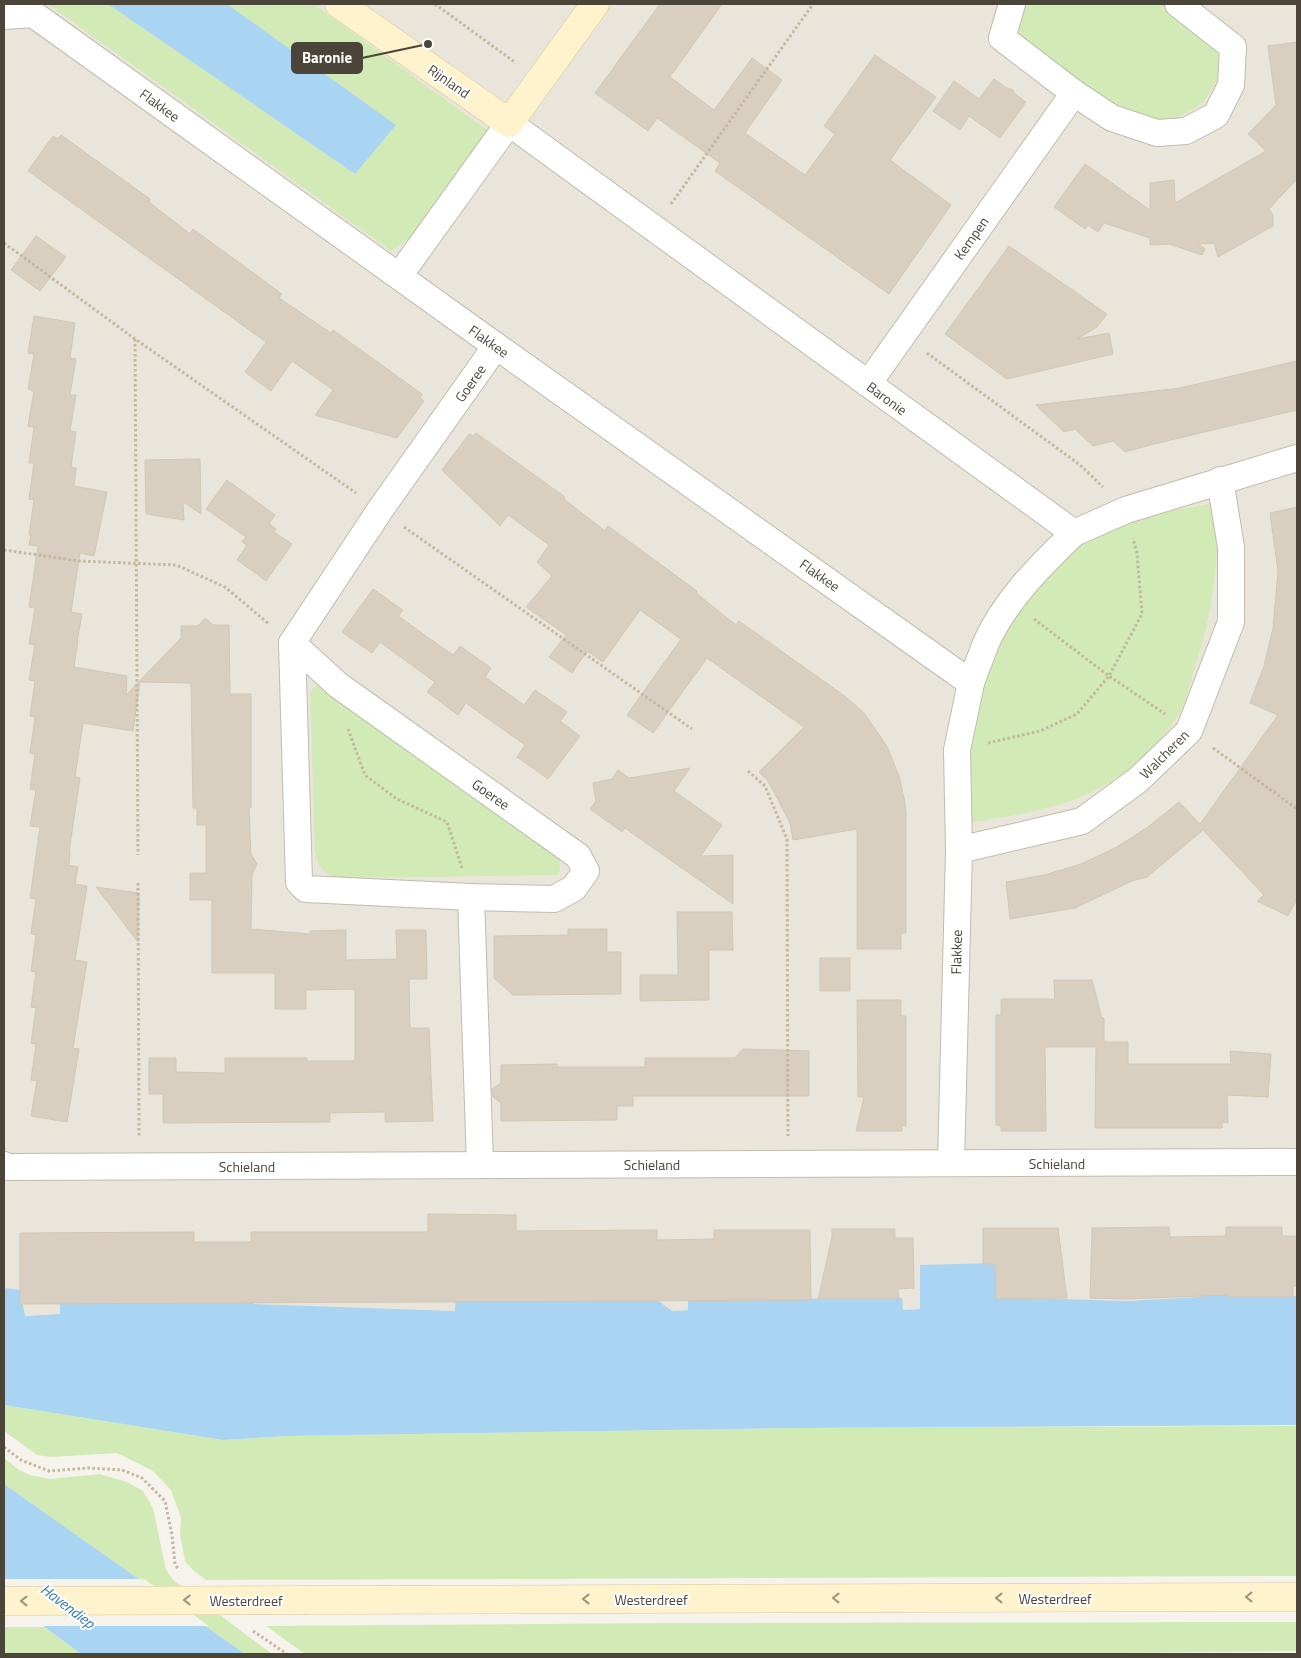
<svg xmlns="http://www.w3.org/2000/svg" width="1301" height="1658" viewBox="0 0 1301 1658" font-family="'Titillium Web',sans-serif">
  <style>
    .residential { fill: #eae5da }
    .green { fill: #d2eab5 }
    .water { fill: #a9d4f2 }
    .pier { fill: #f6f3ec }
    .building { fill: #d8cfc1; stroke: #d3c7b4 }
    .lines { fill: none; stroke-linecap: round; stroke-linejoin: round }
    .street-casing { stroke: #c2bbae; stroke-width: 28 }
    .secondary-casing { stroke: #d6c79b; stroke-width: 29 }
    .path { stroke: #c4b79f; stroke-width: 3; stroke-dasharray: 2.5 2.5; stroke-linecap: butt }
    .street { stroke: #fff; stroke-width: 26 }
    .secondary { stroke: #fff3cd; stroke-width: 28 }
    .secondary-bridge-casing { stroke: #d6c79b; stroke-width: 29; stroke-linecap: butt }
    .secondary-bridge { stroke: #fff3cd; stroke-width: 28 }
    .oneway { stroke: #9c937c }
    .labels { text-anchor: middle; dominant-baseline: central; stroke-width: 4; stroke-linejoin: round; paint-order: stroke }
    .street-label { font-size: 14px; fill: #4b4439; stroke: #fff }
    .water-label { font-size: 15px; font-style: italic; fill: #2e7ab2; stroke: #fff }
    .leader { fill: none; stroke: #4b4439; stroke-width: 2 }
    .callout-dot { fill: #4b4439; stroke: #fff; stroke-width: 2 }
    .callout { fill: #4b4439; stroke: #4b4439; stroke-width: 2 }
    .callout-label { font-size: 15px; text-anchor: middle; font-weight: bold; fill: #fff }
  </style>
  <rect width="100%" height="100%" fill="#f6f3ec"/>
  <!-- residential -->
  <path class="residential" d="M4,4H1297V1296H1232L1127,1301L997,1297L920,1265V1309L902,1310V1299H719L688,1266V1310L672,1311L656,1299L457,1267L455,1311L254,1304L60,1303L61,1314L24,1316L4,1321Z"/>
  <!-- green -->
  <g class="green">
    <path d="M48,4H108L355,174L396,125L227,4H313L487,130L416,234L391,251Z"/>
    <path d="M1023,4H1165L1202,34L1217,51L1220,60L1217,81L1204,101L1192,110L1178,117L1165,122L1136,119L1010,35Z"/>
    <path d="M1220,502C1219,538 1216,573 1210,608C1207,628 1200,648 1195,667C1190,683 1187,703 1177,717C1152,756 1112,787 1068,802C1035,813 1001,817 968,823V767L979,681L1000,636L1061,558L1124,520Z"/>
    <path d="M318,684L559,857L560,869L558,875L336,878C322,872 318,866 315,852L310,692Z"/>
    <path d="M4,1405L223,1440L287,1436L799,1428L1297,1426V1576L206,1580L193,1570L185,1561L180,1534L181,1518L171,1490L153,1471L117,1453L51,1457L37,1455L4,1431Z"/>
    <path d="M4,1458L19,1470L30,1475L50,1479L100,1474L127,1482L143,1491L153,1508L166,1570L173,1580L272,1654H245L4,1484Z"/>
    <path d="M1297,1622V1651L1040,1654H305L266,1626L674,1623Z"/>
    <path d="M4,1627H44L81,1654H4Z"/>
  </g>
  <!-- water -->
  <g class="water">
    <path d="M108,4H227L396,125L355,174Z"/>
    <path d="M998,1263L997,1297L1127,1301L1200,1297L1205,1265L1232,1296H1297V1425L799,1428L287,1436L223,1440L4,1405V1288L20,1290L25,1316L60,1314V1303L253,1266L254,1304L455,1311L457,1266L656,1299L672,1311L688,1310V1266L719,1299L902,1298L903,1310L920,1309V1265Z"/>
    <path d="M4,1484L245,1654H81L4,1597Z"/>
  </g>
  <!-- pier -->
  <path class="pier" d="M4,1579H144L209,1626H39L4,1600Z"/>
  <!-- building -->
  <g class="building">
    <path d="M660,4H722L670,77L714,110L752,58L782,80L745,133L805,175L835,134L824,126L875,55L936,97L890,160L951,205L889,294L715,171L720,163L657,118L648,131L595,93Z"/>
    <path d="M1297,42V181L1296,180L1269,209L1273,215V226L1218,257L1214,243L1198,244L1205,249L1202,255L1169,244L1150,245V238L1104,223L1098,232L1088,225L1085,229L1054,207L1085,164L1150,210V183L1174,180L1175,203L1266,151L1248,134L1276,105L1268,46Z"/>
    <path d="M994,79L1005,87L1013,90L1015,94L1026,102L1000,138L969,116L960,130L933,111L954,81L979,99Z"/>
    <path d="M61,135L150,199L149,202L190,234L193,229L282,294L279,298L331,333L333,330L422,394L420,398L424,401L397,438L315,415L333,390L292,361L271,391L245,372L266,342L28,171L53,136L58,139Z"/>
    <path d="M36,236L66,257L40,291L11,270Z"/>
    <path d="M1009,246L1107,314L1097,327L1077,339L1109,333L1113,354L1007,379L945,334Z"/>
    <path d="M34,316L75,323L70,358L76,359L70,395H76L70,431L76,432L71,467L76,468L74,486L107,492L94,556L80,553L71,612L82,614L77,642L78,641L74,667L127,676L126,695L181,638V626H198L205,618L213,625H229L230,694H251V808H249L251,854L257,864L252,874L251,929L310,934V931L346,930V960L397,959L396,930H426L427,979H409L410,1028H429L433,1121L385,1122V1112L330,1113V1122L163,1123V1094H149V1058H176V1072L225,1073V1058H307V1061H355V989L306,990V1009H275V973H212V900H190V873H206V825H197V808H193L191,683L140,682L133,731L83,723L75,777L80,778L69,852H70L69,865L78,867L75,884L87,886L75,960L87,962L73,1048L79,1049L67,1122L31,1116L37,1081L31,1080L36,1044L31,1043L36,1008L31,1007L36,972L31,971L36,935L31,934L36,899L30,898L40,827L30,826L36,790L30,789L35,754L30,753L35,717L30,716L35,681L29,680L35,645L29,644L35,608L29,607L38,546L29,545L31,535H29L34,500L29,499L34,463H29L34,427L28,426L34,391L28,389L34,354L28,353Z"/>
    <path d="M1297,361V410L1154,444L1125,452L1113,441L1093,446L1075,429L1064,432L1036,405L1180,388Z"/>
    <path d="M476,433L565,497L564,499L605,531L608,526L697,591L696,593L736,625L739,621L846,697L864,713L887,746L899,776L904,798L906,812V933H901V949H857V829L793,840L790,823L768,781L759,772L804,727L707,658L653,733L627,715L681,639L640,610L603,662L587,651L572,673L549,657L566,635L526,607L552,576L537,562L549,545L508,515L500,526L442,470L469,434L473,436Z"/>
    <path d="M200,459L201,514L183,502L184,520L146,514L145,460Z"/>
    <path d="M227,480L275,515L269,524L276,529L274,532L292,544L266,581L237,560L247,545L242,542L246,537L206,509Z"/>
    <path d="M1297,507V899L1288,916L1257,901L1264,895L1203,830L1147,877L1132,881L1075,908L1010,919L1006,882L1044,875L1081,864L1115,848L1148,827L1179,802L1200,824L1278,715L1250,703L1264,666L1273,628L1278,571L1270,513Z"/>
    <path d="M373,589L403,610L398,616L453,655L460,646L491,668L485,677L524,705L535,690L567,712L560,721L580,736L548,779L517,757L525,745L466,703L458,715L427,692L435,682L380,642L372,653L342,632Z"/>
    <path d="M690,768L674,791L722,825L701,856L733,855V904L625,828L622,832L590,809L596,801L593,783L612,779L618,770L629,778Z"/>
    <path d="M96,887L139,893L138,942Z"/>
    <path d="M677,912H732L733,950H709V1000L640,1001V975H678Z"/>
    <path d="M568,929H607V952H621V994L513,995L494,978V936L568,935Z"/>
    <rect x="820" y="958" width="30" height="33"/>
    <path d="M1054,980H1092L1102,1018H1104V1042H1128V1064H1231L1230,1051L1271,1054L1268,1097L1227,1095L1228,1123L1222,1122V1128H1095L1096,1047H1045L1046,1131H1001V1126L996,1125V1015H1001V999H1055Z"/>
    <path d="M857,1000H901V1016H906V1126H902V1131H856L864,1097H858Z"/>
    <path d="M743,1049L809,1051V1096H633V1106H617V1120L501,1121V1103L493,1097L492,1089L501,1083V1065L557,1064V1067H645V1058H735Z"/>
    <path d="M428,1214L516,1215V1231L657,1230V1240L714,1239V1230H810L811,1300L20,1304V1233L194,1232V1242H251V1232H428Z"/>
    <path d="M1169,1227L1170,1237L1226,1236V1227H1282V1236H1297V1286H1293V1297H1227V1295L1126,1299L1090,1298L1092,1228Z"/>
    <path d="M983,1228H1058L1067,1298L996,1299L995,1264H983Z"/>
    <path d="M832,1229H895V1238H913L914,1288L898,1289L899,1299H818L832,1237Z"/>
  </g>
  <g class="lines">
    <!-- street casing -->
    <g class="street-casing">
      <g id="street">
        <path d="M1012,4L1002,38L1074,93L1112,118L1157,133L1186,131L1216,115L1231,85L1233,47L1178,4"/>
        <path d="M4,16L33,14L496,346L971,683L957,750L959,850L951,1163"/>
        <path d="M399,276L509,123L1074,533L1126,510L1297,458"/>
        <path d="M868,384L1074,93"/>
        <path d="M292,643L338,685L578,856L586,871L574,888L554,899L471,897L306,889L299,882Z"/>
        <path d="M292,643L380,510L496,346"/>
        <path d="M971,683C976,669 981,656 986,643C1005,600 1041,565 1074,533"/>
        <path d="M959,850L1082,821L1138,780L1189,731L1231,622V547L1220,480"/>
        <path d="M471,897L480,1165"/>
        <path d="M4,1165L6,1167L1297,1162"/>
      </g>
    </g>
    <!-- secondary casing -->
    <g class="secondary-casing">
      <g id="secondary">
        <path d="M339,4L509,123L595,4"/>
        <path d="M306,1600L1297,1597"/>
      </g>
    </g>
    <!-- path -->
    <g class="path">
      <path d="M435,4L516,63"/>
      <path d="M671,204L813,4"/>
      <path d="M4,243L135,339L356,493"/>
      <path d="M135,339L138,855"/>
      <path d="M927,353L1080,465L1103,487"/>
      <path d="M404,527L692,729"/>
      <path d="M4,550L79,561L176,565L225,587L269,624"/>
      <path d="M1034,619L1109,676L1165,714"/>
      <path d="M348,729L365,775L397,799L447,822L462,868"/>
      <path d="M988,743L1040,731L1077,714L1109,676L1142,614L1137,553L1133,538"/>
      <path d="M1213,748L1297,809"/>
      <path d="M748,771L765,786L787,839L788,1136"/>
      <path d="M138,883L139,1138"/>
      <path d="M4,1447L21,1460L49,1471L89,1468L122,1470L142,1478L165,1501L172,1535L175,1564L178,1569"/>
      <path d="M253,1631L287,1654"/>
    </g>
    <!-- street -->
    <use href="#street" class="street"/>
    <!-- secondary -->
    <use href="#secondary" class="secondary"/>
    <!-- secondary-bridge casing -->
    <g class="secondary-bridge-casing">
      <path id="secondary-bridge" d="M4,1601L306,1600"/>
    </g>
    <!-- secondary-bridge -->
    <use href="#secondary-bridge" class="secondary-bridge"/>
  </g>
  <!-- one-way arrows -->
  <defs><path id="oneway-chevron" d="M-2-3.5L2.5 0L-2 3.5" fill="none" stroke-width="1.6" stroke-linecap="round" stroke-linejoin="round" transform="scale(1.25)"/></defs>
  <g class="oneway">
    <use href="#oneway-chevron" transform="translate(1249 1597) rotate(180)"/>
    <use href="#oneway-chevron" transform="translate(836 1598) rotate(180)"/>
    <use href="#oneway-chevron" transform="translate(999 1598) rotate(180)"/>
    <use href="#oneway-chevron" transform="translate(586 1599) rotate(180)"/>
    <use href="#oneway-chevron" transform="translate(187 1600) rotate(180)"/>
    <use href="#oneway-chevron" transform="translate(24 1601) rotate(180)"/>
  </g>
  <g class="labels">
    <!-- street labels -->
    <g class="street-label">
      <text transform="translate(449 81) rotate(35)">Rijnland</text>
      <text transform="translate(160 105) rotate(36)">Flakkee</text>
      <text transform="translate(971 238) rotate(-55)">Kempen</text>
      <text transform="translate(489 341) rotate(35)">Flakkee</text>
      <text transform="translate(470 383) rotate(-55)">Goeree</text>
      <text transform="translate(887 398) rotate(36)">Baronie</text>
      <text transform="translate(820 575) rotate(35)">Flakkee</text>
      <text transform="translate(1164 754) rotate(-45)">Walcheren</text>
      <text transform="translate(491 794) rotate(35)">Goeree</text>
      <text transform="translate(956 952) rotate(-89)">Flakkee</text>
      <text x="1057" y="1163">Schieland</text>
      <text x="652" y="1164">Schieland</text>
      <text x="247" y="1166">Schieland</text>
      <text x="1055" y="1598">Westerdreef</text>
      <text x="651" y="1599">Westerdreef</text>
      <text x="246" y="1600">Westerdreef</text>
    </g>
    <!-- water labels -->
    <g class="water-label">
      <text transform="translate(68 1606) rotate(37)">Havendiep</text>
    </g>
  </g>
  <!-- callouts -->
  <path class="leader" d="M428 44L362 58"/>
  <circle class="callout-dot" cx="428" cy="44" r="5"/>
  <rect class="callout" x="292" y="43" width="70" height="30" rx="5"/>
  <g class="callout-label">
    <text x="327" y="63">Baronie</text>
  </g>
  <!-- border -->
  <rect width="1301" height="1658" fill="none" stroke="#4b4439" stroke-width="10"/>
</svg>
